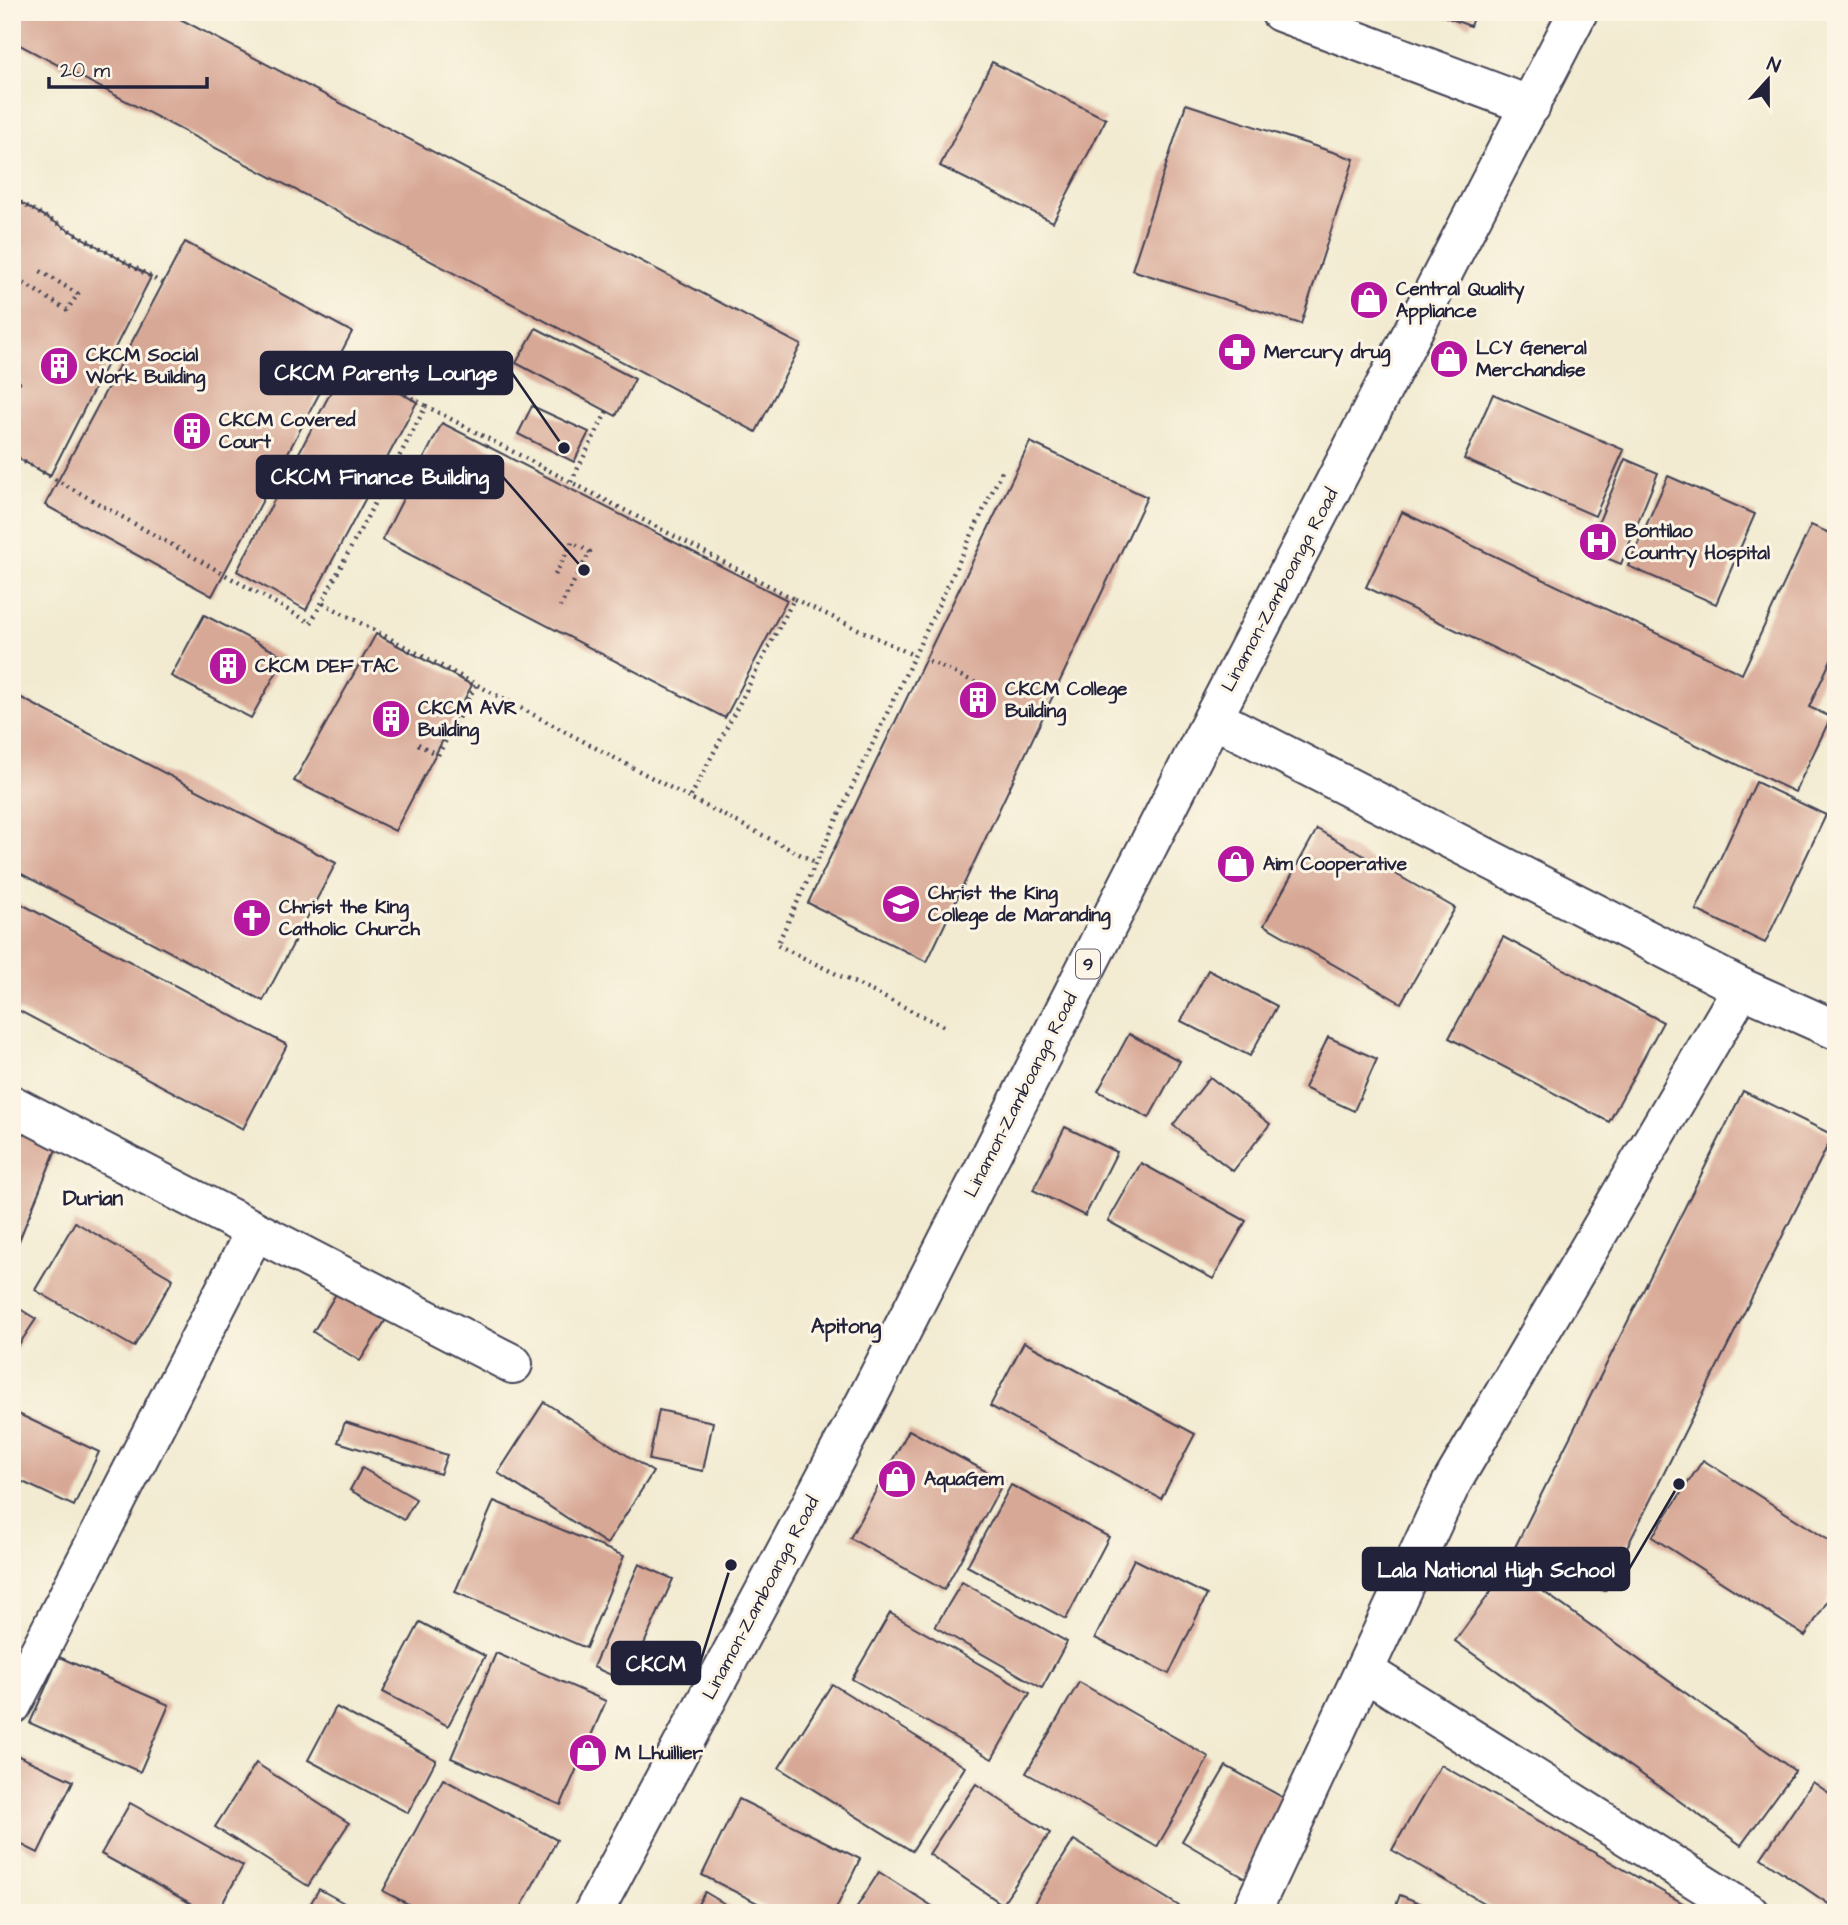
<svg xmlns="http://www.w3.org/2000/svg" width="1848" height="1925" viewBox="0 0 1848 1925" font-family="'Architects Daughter',sans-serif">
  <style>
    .building { fill: #d8a896 }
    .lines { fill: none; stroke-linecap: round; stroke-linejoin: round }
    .minor-casing { stroke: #414052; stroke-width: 42 }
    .highway-casing { stroke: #414052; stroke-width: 42 }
    .path { stroke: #414052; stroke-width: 4.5; stroke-dasharray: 2 5; stroke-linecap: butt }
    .minor { stroke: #fff; stroke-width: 38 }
    .highway { stroke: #fff; stroke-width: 38 }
    .labels { text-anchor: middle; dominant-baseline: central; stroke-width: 6; stroke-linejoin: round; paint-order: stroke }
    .shield { fill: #fcf5e5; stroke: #63616e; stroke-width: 2 }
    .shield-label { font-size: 18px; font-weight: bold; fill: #22223b }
    .poi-label { font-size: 19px; font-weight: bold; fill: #22223b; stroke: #fcf5e5; text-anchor: start }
    .street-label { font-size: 19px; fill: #22223b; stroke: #fcf5e5 }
    .neighbourhood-label { font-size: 21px; font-weight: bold; fill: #22223b; stroke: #fcf5e5 }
    .leader { fill: none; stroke: #22223b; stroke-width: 2.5 }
    .callout-dot { fill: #22223b; stroke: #fcf5e5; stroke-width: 2.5 }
    .callout { fill: #22223b; stroke: #22223b; stroke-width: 2.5 }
    .callout-label { font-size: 21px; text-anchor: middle; font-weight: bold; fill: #fff }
  </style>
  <rect width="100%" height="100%" fill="#fcf5e5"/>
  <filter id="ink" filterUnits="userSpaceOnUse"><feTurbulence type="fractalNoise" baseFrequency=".0143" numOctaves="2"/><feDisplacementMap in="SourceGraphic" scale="14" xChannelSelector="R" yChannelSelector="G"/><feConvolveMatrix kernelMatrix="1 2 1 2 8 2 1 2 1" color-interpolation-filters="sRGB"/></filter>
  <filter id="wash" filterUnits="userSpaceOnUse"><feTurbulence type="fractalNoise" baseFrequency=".00686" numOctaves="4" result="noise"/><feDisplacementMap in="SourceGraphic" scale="28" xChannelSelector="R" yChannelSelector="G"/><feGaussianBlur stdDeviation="1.57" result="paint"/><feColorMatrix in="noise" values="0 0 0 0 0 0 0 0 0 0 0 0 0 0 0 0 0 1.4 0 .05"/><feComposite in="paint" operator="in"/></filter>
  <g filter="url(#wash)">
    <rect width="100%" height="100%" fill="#f2ebd1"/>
    <g id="blocks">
      <!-- building -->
      <g class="building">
        <path d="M12,12H167L801,345L756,432L12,41Z"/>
        <path d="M1432,12H1475L1470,26Z"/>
        <path d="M992,62L1106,119L1053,222L940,166Z"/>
        <path d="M1186,104L1354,159L1301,324L1132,270Z"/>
        <path d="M16,200L151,277L50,476L12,455V208Z"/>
        <path d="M185,242L352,332L212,596L45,505Z"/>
        <path d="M536,328L635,379L616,416L516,363Z"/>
        <path d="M346,363L417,402L306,610L237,571Z"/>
        <path d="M1493,394L1624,450L1595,516L1464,459Z"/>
        <path d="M532,406L589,432L574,462L518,434Z"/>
        <path d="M442,423L787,600L725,718L382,540Z"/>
        <path d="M1030,442L1147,497L927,962L808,903Z"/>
        <path d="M1625,459L1658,473L1621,564L1587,550Z"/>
        <path d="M1668,476L1755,514L1716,604L1628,566Z"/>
        <path d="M1402,512L1742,674L1811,525L1836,536V649L1809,707L1831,717L1795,792L1366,587Z"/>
        <path d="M204,615L285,657L251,718L171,676Z"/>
        <path d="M376,634L472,685L395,831L294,781Z"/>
        <path d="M12,693L336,863L263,1001L12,869Z"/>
        <path d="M1756,782L1826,815L1765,943L1696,910Z"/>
        <path d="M1317,829L1455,908L1401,1003L1264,925Z"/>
        <path d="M12,899L287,1045L243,1129L12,1007Z"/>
        <path d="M1503,937L1663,1022L1609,1122L1449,1038Z"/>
        <path d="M1208,970L1277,1006L1250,1056L1181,1021Z"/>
        <path d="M1129,1034L1180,1061L1149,1118L1098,1091Z"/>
        <path d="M1328,1037L1377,1059L1354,1111L1304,1088Z"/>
        <path d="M1210,1077L1270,1124L1233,1171L1173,1125Z"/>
        <path d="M1743,1091L1833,1135L1605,1591L1515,1547Z"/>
        <path d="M12,1123L59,1142L12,1258Z"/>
        <path d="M1065,1127L1117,1152L1085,1216L1033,1190Z"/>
        <path d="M1141,1163L1246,1221L1213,1279L1108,1221Z"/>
        <path d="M75,1222L173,1279L134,1347L35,1290Z"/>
        <path d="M339,1289L387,1318L360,1361L313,1332Z"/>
        <path d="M12,1304L36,1319L12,1355Z"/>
        <path d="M1024,1342L1195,1434L1161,1499L990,1406Z"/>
        <path d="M544,1402L653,1472L607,1544L498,1473Z"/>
        <path d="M659,1410L713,1422L703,1471L649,1460Z"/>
        <path d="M12,1411L99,1452L74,1506L12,1477Z"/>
        <path d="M345,1422L447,1455L440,1474L338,1442Z"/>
        <path d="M909,1430L1004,1481L944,1590L850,1538Z"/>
        <path d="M1703,1460L1836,1545V1588L1805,1636L1652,1537Z"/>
        <path d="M362,1468L416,1499L404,1520L350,1490Z"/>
        <path d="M1011,1485L1109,1537L1066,1619L967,1566Z"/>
        <path d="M494,1501L624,1556L586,1648L455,1592Z"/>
        <path d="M1134,1559L1207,1595L1169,1674L1095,1638Z"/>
        <path d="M639,1564L673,1579L627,1682L593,1667Z"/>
        <path d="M1509,1567L1795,1771L1741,1845L1455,1641Z"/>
        <path d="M962,1582L1067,1642L1042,1688L935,1627Z"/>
        <path d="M890,1613L1030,1693L992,1759L852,1679Z"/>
        <path d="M420,1622L485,1656L448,1726L383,1692Z"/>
        <path d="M496,1653L606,1701L561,1805L451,1758Z"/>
        <path d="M59,1657L169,1705L140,1772L30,1723Z"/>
        <path d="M1079,1682L1209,1757L1157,1847L1026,1773Z"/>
        <path d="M832,1684L965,1767L912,1851L779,1768Z"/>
        <path d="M336,1707L436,1760L408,1813L308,1760Z"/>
        <path d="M12,1753L73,1781L38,1853L12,1840Z"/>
        <path d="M256,1763L349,1823L308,1886L215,1827Z"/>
        <path d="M1441,1765L1700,1913H1501L1392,1850Z"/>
        <path d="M1226,1766L1293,1803L1248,1880L1182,1841Z"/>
        <path d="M443,1779L557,1840L518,1913H425L383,1891Z"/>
        <path d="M1813,1782L1836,1798V1909L1761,1858Z"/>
        <path d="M976,1784L1050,1833L1002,1904L929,1854Z"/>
        <path d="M739,1799L860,1859L834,1913H777L702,1875Z"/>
        <path d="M130,1803L243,1866L217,1913H208L101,1854Z"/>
        <path d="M1074,1840L1179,1906L1175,1913H1028Z"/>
        <path d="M879,1872L943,1913H853Z"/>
        <path d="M319,1889L362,1913H305Z"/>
        <path d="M705,1892L740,1913H693Z"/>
        <path d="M1400,1895L1444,1913H1393Z"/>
      </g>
    </g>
  </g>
  <g filter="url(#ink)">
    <use href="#blocks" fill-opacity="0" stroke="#414052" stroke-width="2"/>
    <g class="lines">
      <!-- minor casing -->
      <g class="minor-casing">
        <g id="minor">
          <path d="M1280,12L1531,106"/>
          <path d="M1213,718L1742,988L1836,1030"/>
          <path d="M12,1105L513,1364"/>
          <path d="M1364,1671L1749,1913"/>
          <path d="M12,1705L255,1231"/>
          <path d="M1251,1913L1451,1484L1742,988"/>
        </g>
      </g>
      <!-- highway casing -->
      <g class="highway-casing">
        <path id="highway" d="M593,1913L866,1401L1213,718L1578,12"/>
      </g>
      <!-- path -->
      <g class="path">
        <path d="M12,208L16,200L162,283"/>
        <path d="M12,276L67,310L78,294L37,269"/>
        <path d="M338,357L426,406"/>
        <path d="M12,379L19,383L12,392"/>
        <path d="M12,455L311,623L426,406L794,599L690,798L815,862"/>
        <path d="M571,482L607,411"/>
        <path d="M555,575L572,542L590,552L560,607"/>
        <path d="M794,599L913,655"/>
        <path d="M323,603L690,798"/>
        <path d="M929,661L987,688"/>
        <path d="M418,744L432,752"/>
        <path d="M438,755L477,683"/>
        <path d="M943,1026L777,945L1002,471"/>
      </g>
      <!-- minor -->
      <use href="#minor" class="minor"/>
      <!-- highway -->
      <use href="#highway" class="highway"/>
    </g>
  </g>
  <!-- icons -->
  <defs>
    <g id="shop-disc" transform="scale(2.0125)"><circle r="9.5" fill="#b5179e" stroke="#fcf5e5"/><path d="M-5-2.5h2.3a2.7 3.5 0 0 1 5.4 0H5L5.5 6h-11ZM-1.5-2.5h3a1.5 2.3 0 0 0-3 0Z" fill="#fff"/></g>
    <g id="pharmacy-disc" transform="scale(2.0125)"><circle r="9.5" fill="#b5179e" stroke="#fcf5e5"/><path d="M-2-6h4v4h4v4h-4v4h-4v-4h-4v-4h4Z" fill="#fff"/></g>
    <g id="building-disc" transform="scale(2.0125)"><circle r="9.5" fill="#b5179e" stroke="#fcf5e5"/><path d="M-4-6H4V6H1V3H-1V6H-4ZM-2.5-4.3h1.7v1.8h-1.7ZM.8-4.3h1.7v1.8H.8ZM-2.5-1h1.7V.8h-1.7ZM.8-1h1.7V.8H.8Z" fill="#fff"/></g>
    <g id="hospital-disc" transform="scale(2.0125)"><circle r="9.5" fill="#b5179e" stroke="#fcf5e5"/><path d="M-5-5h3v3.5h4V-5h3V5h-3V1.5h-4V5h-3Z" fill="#fff"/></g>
    <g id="university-disc" transform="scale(2.0125)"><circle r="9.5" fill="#b5179e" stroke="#fcf5e5"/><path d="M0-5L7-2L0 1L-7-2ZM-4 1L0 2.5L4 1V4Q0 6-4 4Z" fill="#fff"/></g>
    <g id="church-disc" transform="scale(2.0125)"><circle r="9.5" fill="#b5179e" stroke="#fcf5e5"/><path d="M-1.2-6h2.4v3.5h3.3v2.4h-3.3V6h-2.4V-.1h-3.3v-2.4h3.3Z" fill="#fff"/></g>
  </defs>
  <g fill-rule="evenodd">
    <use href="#shop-disc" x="1369" y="300"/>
    <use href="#pharmacy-disc" x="1237" y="352"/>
    <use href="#shop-disc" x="1449" y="359"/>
    <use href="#building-disc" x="59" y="366"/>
    <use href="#building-disc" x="192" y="431"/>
    <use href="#hospital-disc" x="1598" y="542"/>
    <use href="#building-disc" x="228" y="666"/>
    <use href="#building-disc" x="978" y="700"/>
    <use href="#building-disc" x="391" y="719"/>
    <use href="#shop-disc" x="1236" y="864"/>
    <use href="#university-disc" x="901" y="904"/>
    <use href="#church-disc" x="252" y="918"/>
    <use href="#shop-disc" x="897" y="1479"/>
    <use href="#shop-disc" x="588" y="1753"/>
  </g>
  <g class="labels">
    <!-- shield labels -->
    <rect class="shield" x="1076" y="949.5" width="24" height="29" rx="5"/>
    <g class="shield-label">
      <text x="1088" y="964">9</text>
    </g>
    <!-- poi labels -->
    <g class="poi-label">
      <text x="1396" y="289">Central Quality<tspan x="1396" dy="22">Appliance</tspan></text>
      <text x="1476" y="348">LCY General<tspan x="1476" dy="22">Merchandise</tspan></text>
      <text x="1264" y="352">Mercury drug</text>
      <text x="86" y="355">CKCM Social<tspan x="86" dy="22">Work Building</tspan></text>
      <text x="219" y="420">CKCM Covered<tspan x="219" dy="22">Court</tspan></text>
      <text x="1625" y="531">Bontilao<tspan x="1625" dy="22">Country Hospital</tspan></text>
      <text x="255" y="666">CKCM DEF TAC</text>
      <text x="1005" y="689">CKCM College<tspan x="1005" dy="22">Building</tspan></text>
      <text x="418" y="708">CKCM AVR<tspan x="418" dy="22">Building</tspan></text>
      <text x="1263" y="864">Aim Cooperative</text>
      <text x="928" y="893">Christ the King<tspan x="928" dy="22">College de Maranding</tspan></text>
      <text x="279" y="907">Christ the King<tspan x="279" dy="22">Catholic Church</tspan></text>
      <text x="924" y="1479">AquaGem</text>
      <text x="615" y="1753">M Lhuillier</text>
    </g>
    <!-- street labels -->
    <g class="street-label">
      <text transform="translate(1280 590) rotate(-62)">Linamon-Zamboanga Road</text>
      <text transform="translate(1021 1095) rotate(-63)">Linamon-Zamboanga Road</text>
      <text transform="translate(761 1598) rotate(-62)">Linamon-Zamboanga Road</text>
    </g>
    <!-- neighbourhood labels -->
    <g class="neighbourhood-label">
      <text x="93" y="1198">Durian</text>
      <text x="846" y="1326">Apitong</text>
    </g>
  </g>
  <!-- callouts -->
  <path class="leader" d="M564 448L512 373M584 570L503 477M1679 1484L1629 1569M731 1565L700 1663"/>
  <g class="callout-dot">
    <circle cx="564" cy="448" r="7"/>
    <circle cx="584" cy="570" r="7"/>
    <circle cx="1679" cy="1484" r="7"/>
    <circle cx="731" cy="1565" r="7"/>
  </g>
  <g class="callout">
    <rect x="261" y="352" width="251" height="42" rx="7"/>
    <rect x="257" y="456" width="246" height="42" rx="7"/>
    <rect x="1363" y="1548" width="266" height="42" rx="7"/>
    <rect x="612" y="1642" width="88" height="42" rx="7"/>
  </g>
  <g class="callout-label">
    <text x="386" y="380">CKCM Parents Lounge</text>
    <text x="380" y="484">CKCM Finance Building</text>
    <text x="1496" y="1577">Lala National High School</text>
    <text x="656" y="1671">CKCM</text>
  </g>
  <!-- margin -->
  <rect width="1848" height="1925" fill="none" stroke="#fcf5e5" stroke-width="42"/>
  <!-- north arrow -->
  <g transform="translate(1768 80) rotate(21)" stroke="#fcf5e5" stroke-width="5" paint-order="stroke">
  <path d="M0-5L12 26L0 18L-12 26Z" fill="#22223b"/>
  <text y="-10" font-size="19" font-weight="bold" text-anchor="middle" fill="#22223b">N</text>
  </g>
  <!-- scale -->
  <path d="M49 77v10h158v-10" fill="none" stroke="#22223b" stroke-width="3.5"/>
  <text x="60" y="77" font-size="21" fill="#22223b" stroke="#fcf5e5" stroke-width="5" paint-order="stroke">20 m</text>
</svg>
